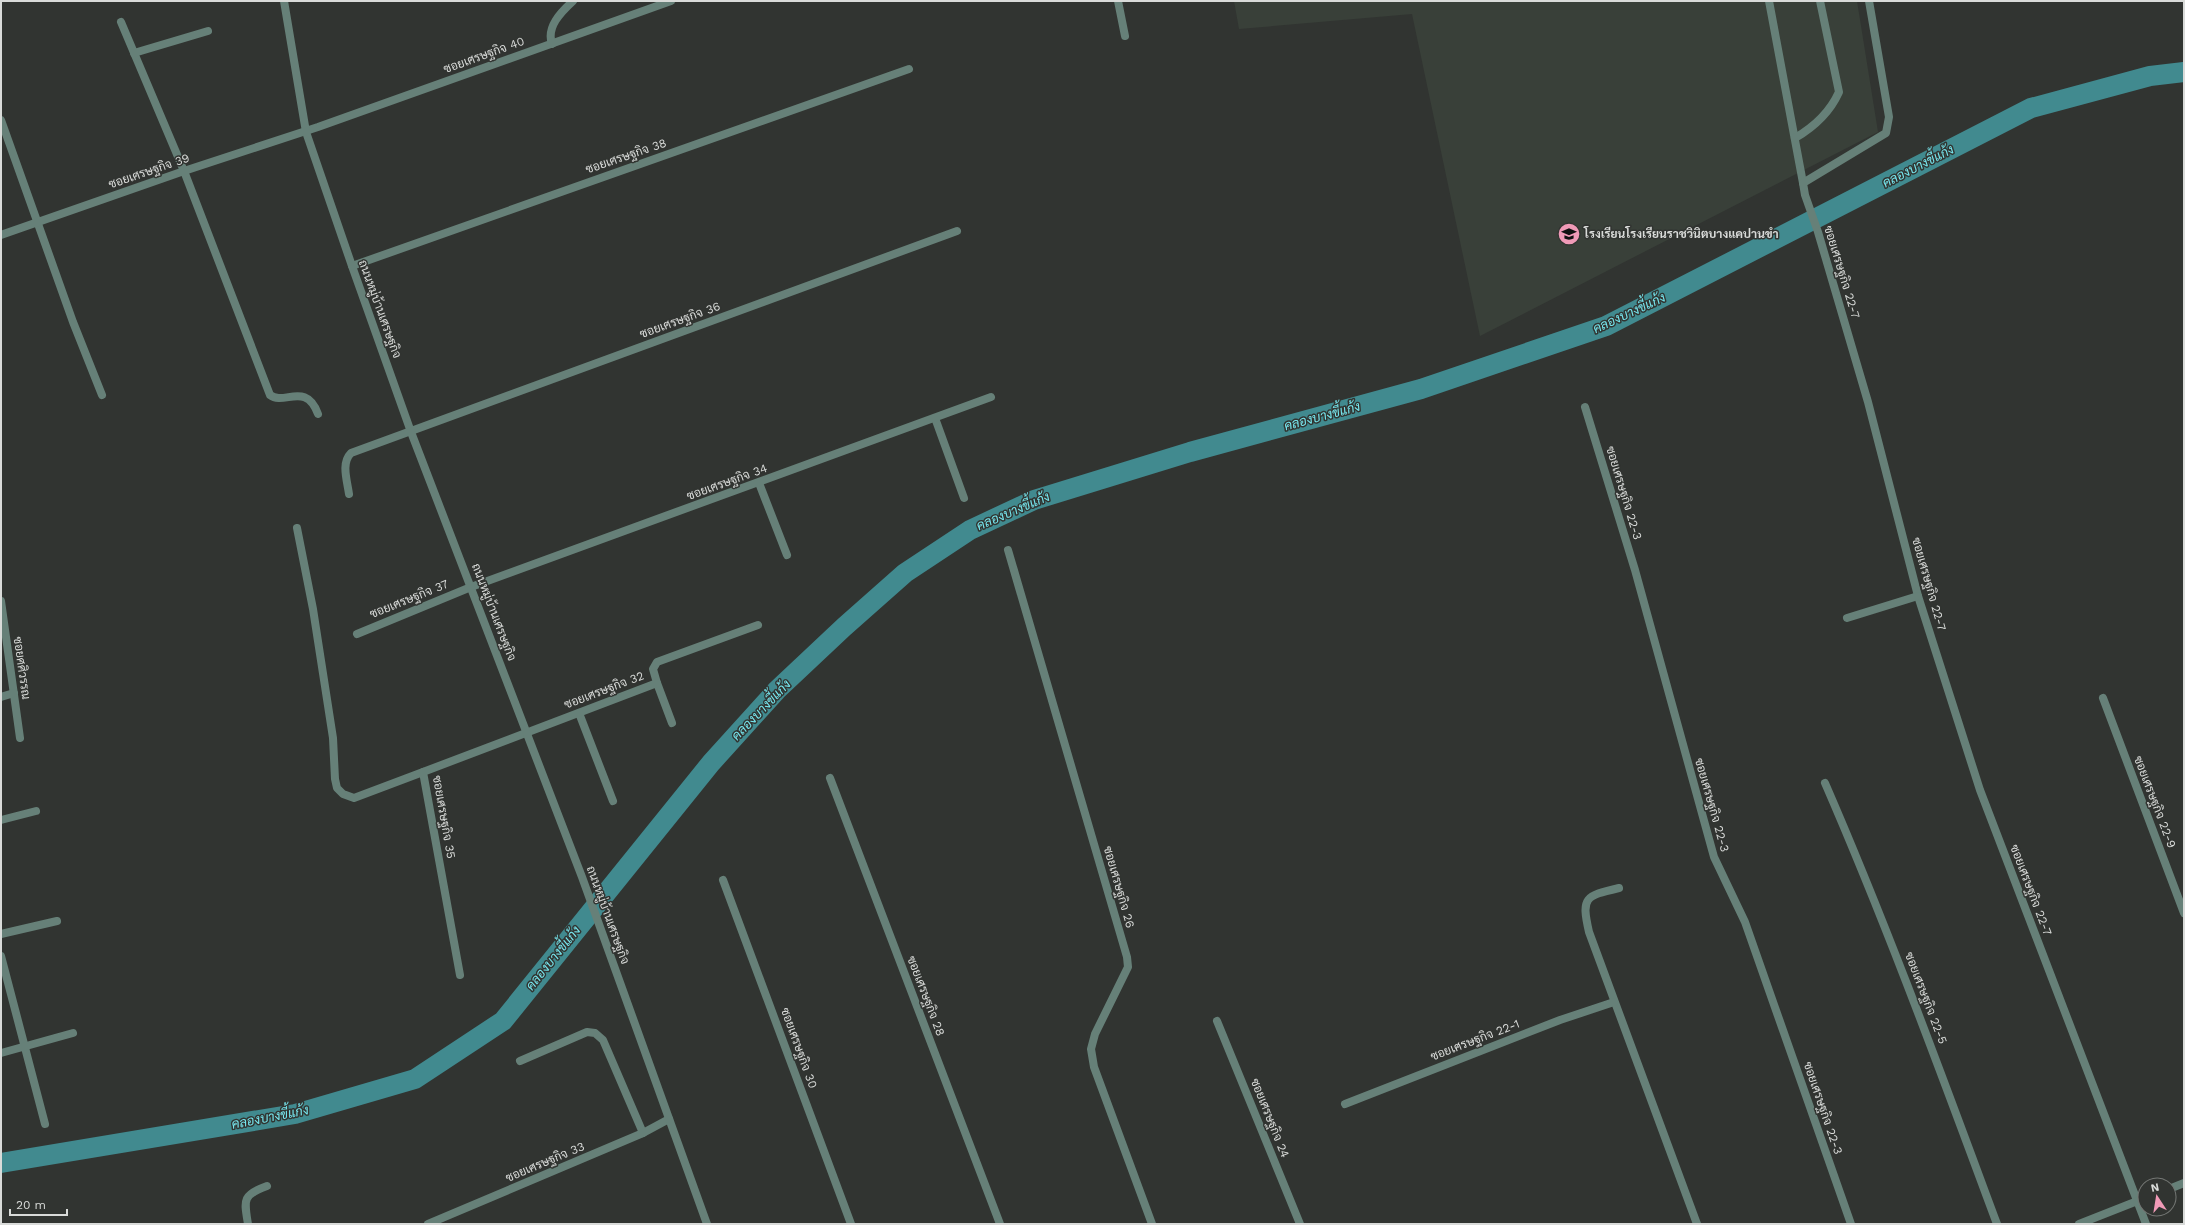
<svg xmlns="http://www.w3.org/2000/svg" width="2185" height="1225" viewBox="0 0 2185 1225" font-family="'Work Sans',Sarabun,sans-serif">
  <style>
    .built { fill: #394039 }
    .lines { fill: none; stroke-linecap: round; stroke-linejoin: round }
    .canal { stroke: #418a8f; stroke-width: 20 }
    .service { stroke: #668078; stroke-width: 8 }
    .minor { stroke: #668078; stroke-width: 8 }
    .tertiary { stroke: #668078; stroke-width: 8 }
    .labels { text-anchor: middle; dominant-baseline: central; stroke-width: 3; stroke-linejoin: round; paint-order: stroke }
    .street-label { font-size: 12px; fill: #d9dbd9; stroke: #313431 }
    .poi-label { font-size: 12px; font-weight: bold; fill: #d9dbd9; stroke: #313431; text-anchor: start }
    .water-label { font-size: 13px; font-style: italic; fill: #77e7ef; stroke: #313431 }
  </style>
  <rect width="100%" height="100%" fill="#313431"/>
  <!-- built -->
  <path class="built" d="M1234,1H1857L1878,132L1480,336L1412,14L1239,29Z"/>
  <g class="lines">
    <!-- canal -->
    <path class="canal" d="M1,1163L295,1114L415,1079L503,1021L711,763L777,690L844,627L905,573L970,530L1034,500L1190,452L1421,389L1606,326L2031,108L2150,76L2184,72"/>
    <!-- service -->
    <g class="service">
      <path d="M1769,1L1803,183"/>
      <path d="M552,44C546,27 561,12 573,1"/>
      <path d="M1795,138C1814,127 1830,112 1839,92L1820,1"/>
      <path d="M297,528L313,609L333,738L335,779L337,788L343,794L354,798L423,772"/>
      <path d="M520,1061L587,1032L595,1033L603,1040L643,1133"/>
    </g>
    <!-- minor -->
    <g class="minor">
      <path d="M1118,1L1125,36"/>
      <path d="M1869,1L1889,117L1886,133L1803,183L1805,195L1818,232L1868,402L1918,596L1980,790L2146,1224"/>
      <path d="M121,22L184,171L270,395C284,406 306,381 318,414"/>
      <path d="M134,53L208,31"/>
      <path d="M1,120L73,322L102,395"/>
      <path d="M1,235L184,171L318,127L671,1"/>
      <path d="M352,266L909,69"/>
      <path d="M1585,407L1635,570L1714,857L1745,922L1851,1224"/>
      <path d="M935,418L964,498"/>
      <path d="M759,483L787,555"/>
      <path d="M349,494C347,480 341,463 351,453L957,231"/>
      <path d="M1008,550L1127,957L1128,967L1095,1034L1091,1049L1094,1067L1152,1224"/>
      <path d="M1,601L20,738"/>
      <path d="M1847,618L1918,596"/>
      <path d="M357,634L471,587L991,397"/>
      <path d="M657,683L672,723"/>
      <path d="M1,697L14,693"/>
      <path d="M2103,698L2184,913"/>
      <path d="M579,713L613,801"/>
      <path d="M830,778L1000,1224"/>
      <path d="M1825,783C1888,928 1942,1076 1997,1224"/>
      <path d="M1,820L36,811"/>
      <path d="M723,880L851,1224"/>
      <path d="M1619,888C1585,896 1581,897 1589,932L1697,1224"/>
      <path d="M1,934L57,921"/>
      <path d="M1,956L45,1124"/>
      <path d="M460,975L423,772L657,683L653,669L657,662L758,625"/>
      <path d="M1217,1021L1300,1224"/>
      <path d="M1,1053L73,1033"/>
      <path d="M1345,1104L1560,1020L1614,1002"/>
      <path d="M248,1224C244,1200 242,1195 267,1186"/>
      <path d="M428,1224L643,1133L669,1119"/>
    </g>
    <!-- tertiary -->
    <g class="tertiary">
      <path d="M284,1L306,132L352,266L411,432L582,877L707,1224"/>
      <path d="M2169,1189L2184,1183"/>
      <path d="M2079,1224L2145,1198"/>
    </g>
  </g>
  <!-- icons -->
  <defs>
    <g id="school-disc" transform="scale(1.15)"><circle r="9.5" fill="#f09ab7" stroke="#313431"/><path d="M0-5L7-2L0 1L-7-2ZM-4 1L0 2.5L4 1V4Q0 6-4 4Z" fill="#111"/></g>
  </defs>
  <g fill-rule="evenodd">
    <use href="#school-disc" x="1569" y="234"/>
  </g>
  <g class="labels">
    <!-- street labels -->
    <g class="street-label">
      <text transform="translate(484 55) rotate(-20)">ซอยเศรษฐกิจ 40</text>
      <text transform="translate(626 156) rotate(-19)">ซอยเศรษฐกิจ 38</text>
      <text transform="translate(149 171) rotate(-19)">ซอยเศรษฐกิจ 39</text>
      <text transform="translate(1842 272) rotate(73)">ซอยเศรษฐกิจ 22-7</text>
      <text transform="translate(380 309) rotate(70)">ถนนหมู่บ้านเศรษฐกิจ</text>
      <text transform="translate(680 320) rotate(-20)">ซอยเศรษฐกิจ 36</text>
      <text transform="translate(727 482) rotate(-20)">ซอยเศรษฐกิจ 34</text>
      <text transform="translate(1624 493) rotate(73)">ซอยเศรษฐกิจ 22-3</text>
      <text transform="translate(1929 584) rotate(74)">ซอยเศรษฐกิจ 22-7</text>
      <text transform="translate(409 599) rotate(-22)">ซอยเศรษฐกิจ 37</text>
      <text transform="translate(494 612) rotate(69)">ถนนหมู่บ้านเศรษฐกิจ</text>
      <text transform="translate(22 668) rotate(82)">ซอยศศิวรรณ</text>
      <text transform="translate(604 690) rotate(-21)">ซอยเศรษฐกิจ 32</text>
      <text transform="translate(2155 802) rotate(69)">ซอยเศรษฐกิจ 22-9</text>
      <text transform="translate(1712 805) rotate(74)">ซอยเศรษฐกิจ 22-3</text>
      <text transform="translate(444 817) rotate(80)">ซอยเศรษฐกิจ 35</text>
      <text transform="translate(1119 887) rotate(74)">ซอยเศรษฐกิจ 26</text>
      <text transform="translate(2031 890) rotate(69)">ซอยเศรษฐกิจ 22-7</text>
      <text transform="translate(608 915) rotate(70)">ถนนหมู่บ้านเศรษฐกิจ</text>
      <text transform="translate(926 996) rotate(69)">ซอยเศรษฐกิจ 28</text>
      <text transform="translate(1926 998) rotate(69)">ซอยเศรษฐกิจ 22-5</text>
      <text transform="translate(1475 1040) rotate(-21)">ซอยเศรษฐกิจ 22-1</text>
      <text transform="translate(799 1048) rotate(70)">ซอยเศรษฐกิจ 30</text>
      <text transform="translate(1823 1108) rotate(71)">ซอยเศรษฐกิจ 22-3</text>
      <text transform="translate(1270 1118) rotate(68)">ซอยเศรษฐกิจ 24</text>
      <text transform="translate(545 1162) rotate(-23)">ซอยเศรษฐกิจ 33</text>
    </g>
    <!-- poi labels -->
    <g class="poi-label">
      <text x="1584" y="234">โรงเรียนโรงเรียนราชวินิตบางแคปานขำ</text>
    </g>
    <!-- water labels -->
    <g class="water-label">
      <text transform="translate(1918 166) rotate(-27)">คลองบางขี้แก้ง</text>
      <text transform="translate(1629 313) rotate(-25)">คลองบางขี้แก้ง</text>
      <text transform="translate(1322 416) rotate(-15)">คลองบางขี้แก้ง</text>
      <text transform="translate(1013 511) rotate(-23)">คลองบางขี้แก้ง</text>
      <text transform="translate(761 710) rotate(-46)">คลองบางขี้แก้ง</text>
      <text transform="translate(553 958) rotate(-51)">คลองบางขี้แก้ง</text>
      <text transform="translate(270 1117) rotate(-11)">คลองบางขี้แก้ง</text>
    </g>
  </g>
  <!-- border -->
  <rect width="2185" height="1225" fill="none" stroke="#d9dbd9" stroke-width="4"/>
  <!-- north arrow -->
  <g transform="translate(2157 1197) rotate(348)"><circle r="19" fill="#313431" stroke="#747774"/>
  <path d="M0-3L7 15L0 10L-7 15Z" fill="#f09ab7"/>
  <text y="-6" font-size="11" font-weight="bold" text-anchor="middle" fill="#d9dbd9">N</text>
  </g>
  <!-- scale -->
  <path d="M10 1209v6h57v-6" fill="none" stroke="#d9dbd9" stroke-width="2"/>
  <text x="16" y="1209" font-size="12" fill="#d9dbd9" stroke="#313431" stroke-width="3" paint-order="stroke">20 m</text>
</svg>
